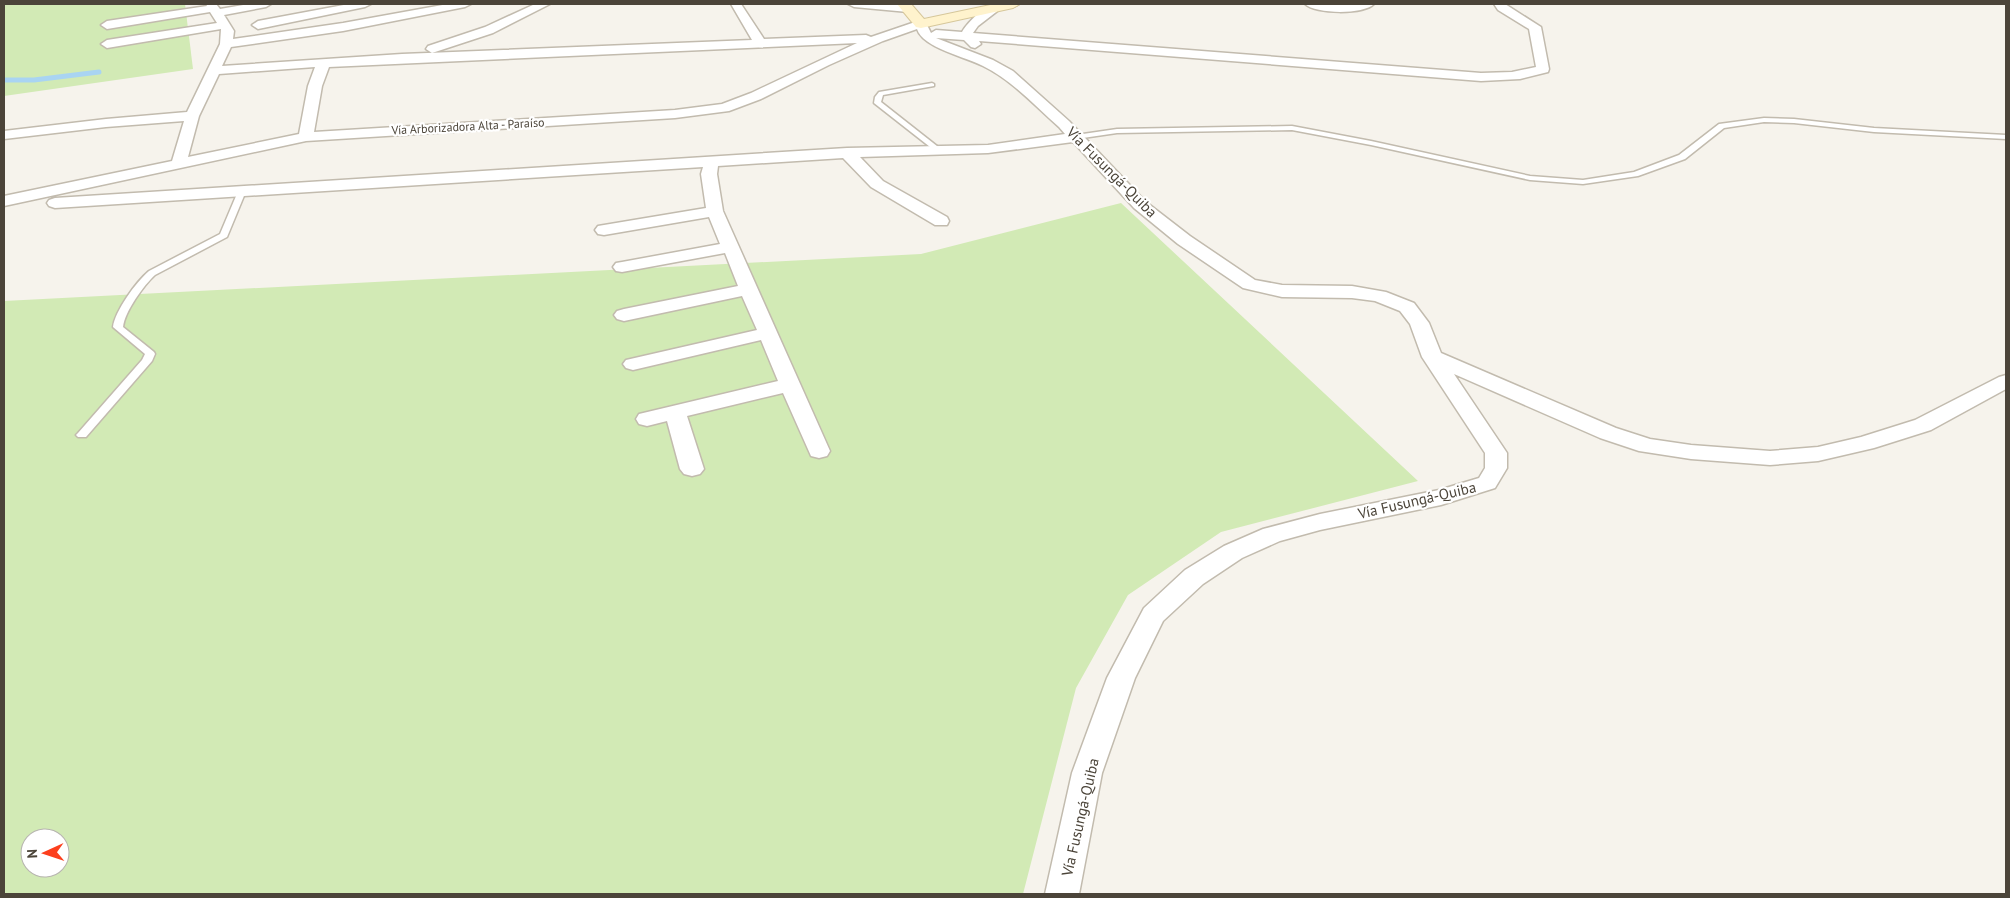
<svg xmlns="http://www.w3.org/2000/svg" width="2010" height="898" viewBox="0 0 2010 898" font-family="'PT Sans',sans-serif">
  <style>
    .green { fill: #d2eab5; fill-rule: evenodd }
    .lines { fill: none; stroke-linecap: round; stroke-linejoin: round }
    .stream { stroke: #a9d4f2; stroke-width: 5 }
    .lane-casing { stroke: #c2bbae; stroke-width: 3 }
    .street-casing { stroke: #c2bbae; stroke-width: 3 }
    .secondary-casing { stroke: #d6c79b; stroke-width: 2 }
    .lane { fill: #fff; fill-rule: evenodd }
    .street { fill: #fff; fill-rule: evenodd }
    .secondary { fill: #fff3cd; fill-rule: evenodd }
    .labels { text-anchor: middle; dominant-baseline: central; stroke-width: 4.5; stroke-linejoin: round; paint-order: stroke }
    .far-street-label { font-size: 12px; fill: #4b4439; stroke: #fff }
    .street-label { font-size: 15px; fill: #4b4439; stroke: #fff }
  </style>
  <rect width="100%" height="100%" fill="#f6f3ec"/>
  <!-- green -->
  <g class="green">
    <path d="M4,4H185L193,69L4,96Z"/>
    <path d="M1121,203L1418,481L1221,532L1128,595L1076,688L1023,894H4V301L921,254ZM30,838H60V868H30Z"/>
  </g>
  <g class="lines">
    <!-- stream -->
    <path class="stream" d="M4,80H34L99,72"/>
    <!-- lane casing -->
    <g class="lane-casing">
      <g id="lane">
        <path d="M932,83L934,84V86L883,95L881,102L942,150L943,152L939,154L874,103L875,97L879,92Z"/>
        <path d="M1764,118L1794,119L1874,128L2006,135V139L1874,132L1794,123L1764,122L1724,128L1685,159L1638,176L1583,184L1530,180L1371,145L1292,130L1117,133L1076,139L1072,137L1076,135L1117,129L1292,126L1371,141L1530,176L1583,180L1634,172L1679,155L1719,124Z"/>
        <path d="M239,189L246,191L227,237L155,275C144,285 125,311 123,327L154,352L155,354L152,361L86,437H78L76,435L78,433L142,360L145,354L113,327C115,311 136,282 149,271L220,234Z"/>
      </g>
    </g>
    <!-- street casing -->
    <g class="street-casing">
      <g id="street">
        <path d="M206,4H216L220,9L249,4H271L266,7L224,15L234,31L233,39L343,23L448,4H471L465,7L343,31L231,47L222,66L402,54L752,40L731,4H741L764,39L866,35L871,37L921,20L925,21L931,33L936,30L962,32C968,22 984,6 997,4L1002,7L1000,9L978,26L973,33L1481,73L1512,72L1536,67L1529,29L1498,10L1494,4H1505L1541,27L1549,69L1548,72L1520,79L1481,81L979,41L981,44L975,48L971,47L964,40L936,38L993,60L1013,71L1069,121L1146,202L1190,236L1255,280L1282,285L1352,286L1386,292L1414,303L1429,323L1441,353L1616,428L1650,439L1691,445L1770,451L1818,447L1861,437L1915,420L1999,377L2006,375V389L1931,430L1874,448L1818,461L1770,465L1691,459L1639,451L1600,438L1454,374L1507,453V468L1495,488L1441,505L1320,530L1280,541L1242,558L1203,584L1163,621L1135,678L1102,773L1079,894H1045L1072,773L1107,678L1144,608L1185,570L1224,546L1263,529L1320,514L1439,490L1479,478L1485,468V453L1422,357L1410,324L1400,311L1375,301L1352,298L1282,297L1243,288L1178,244L1134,208L1073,142L988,153L860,157L883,181L947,217L949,221L947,225H935L871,187L843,158L718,166L717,174L723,211L830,451L827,456L819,458L811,456L783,393L687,416L704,469L700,474L692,476L684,474L680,469L667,421L647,426L639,424L636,419L639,414L778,381L761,340L633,370L626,368L623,364L626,360L757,330L742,296L624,321L617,319L614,315L617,311L624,309L738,286L725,253L622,272L616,271L613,267L616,263L622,262L720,244L709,217L604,235L598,234L595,230L598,226L706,208L701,174L703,167L55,208L49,206L47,203L49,200L55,198L847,148L988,145L1065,134L1059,127C1035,106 1012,80 983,66C966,57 923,48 917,29L883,41L829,65L761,99L729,111L675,118L306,141L4,206V196L172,161L184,121L106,127L4,139V131L106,119L187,112L220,44L221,29L107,48L101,44L107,40L217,23L210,12L107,29L101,25L107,21L207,6ZM857,43L751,93L722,104L675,110L314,132L322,86L329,67ZM315,67L308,86L299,134L188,157L199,116L219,74Z"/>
        <path d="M349,4H371L365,7L258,29L252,25L258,21Z"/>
        <path d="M535,4H550L493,33L432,53L426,49L428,46L485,27Z"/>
        <path d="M848,4C862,3 905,1 914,9L908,12L854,7Z"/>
        <path d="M1006,4H1019L1013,7Z"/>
        <path d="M1305,4H1374C1363,15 1315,14 1305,4Z"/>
      </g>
    </g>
    <!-- secondary casing -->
    <g class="secondary-casing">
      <path id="secondary" d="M897,4H911L924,19L995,4H1020L1013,8L921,28L916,27Z"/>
    </g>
    <!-- lane -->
    <use href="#lane" class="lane"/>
    <!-- street -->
    <use href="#street" class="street"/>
    <!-- secondary -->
    <use href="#secondary" class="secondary"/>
  </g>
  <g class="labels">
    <!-- far-street labels -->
    <g class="far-street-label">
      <text transform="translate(468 126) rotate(-3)">Vía Arborizadora Alta - Paraíso</text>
    </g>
    <!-- street labels -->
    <g class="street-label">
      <text transform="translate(1112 172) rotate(45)">Vía Fusungá-Quiba</text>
      <text transform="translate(1417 500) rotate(-13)">Vía Fusungá-Quiba</text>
      <text transform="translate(1080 817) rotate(-77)">Vía Fusungá-Quiba</text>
    </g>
  </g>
  <!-- border -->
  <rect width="2010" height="898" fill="none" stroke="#4b4439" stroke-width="10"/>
  <!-- north arrow -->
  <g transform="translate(45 853) rotate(267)"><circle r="24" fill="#ffffff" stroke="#b7b4b0"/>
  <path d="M0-4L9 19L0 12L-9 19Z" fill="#fc3f1d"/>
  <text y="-8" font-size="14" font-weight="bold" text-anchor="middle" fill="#4b4439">N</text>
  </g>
</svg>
